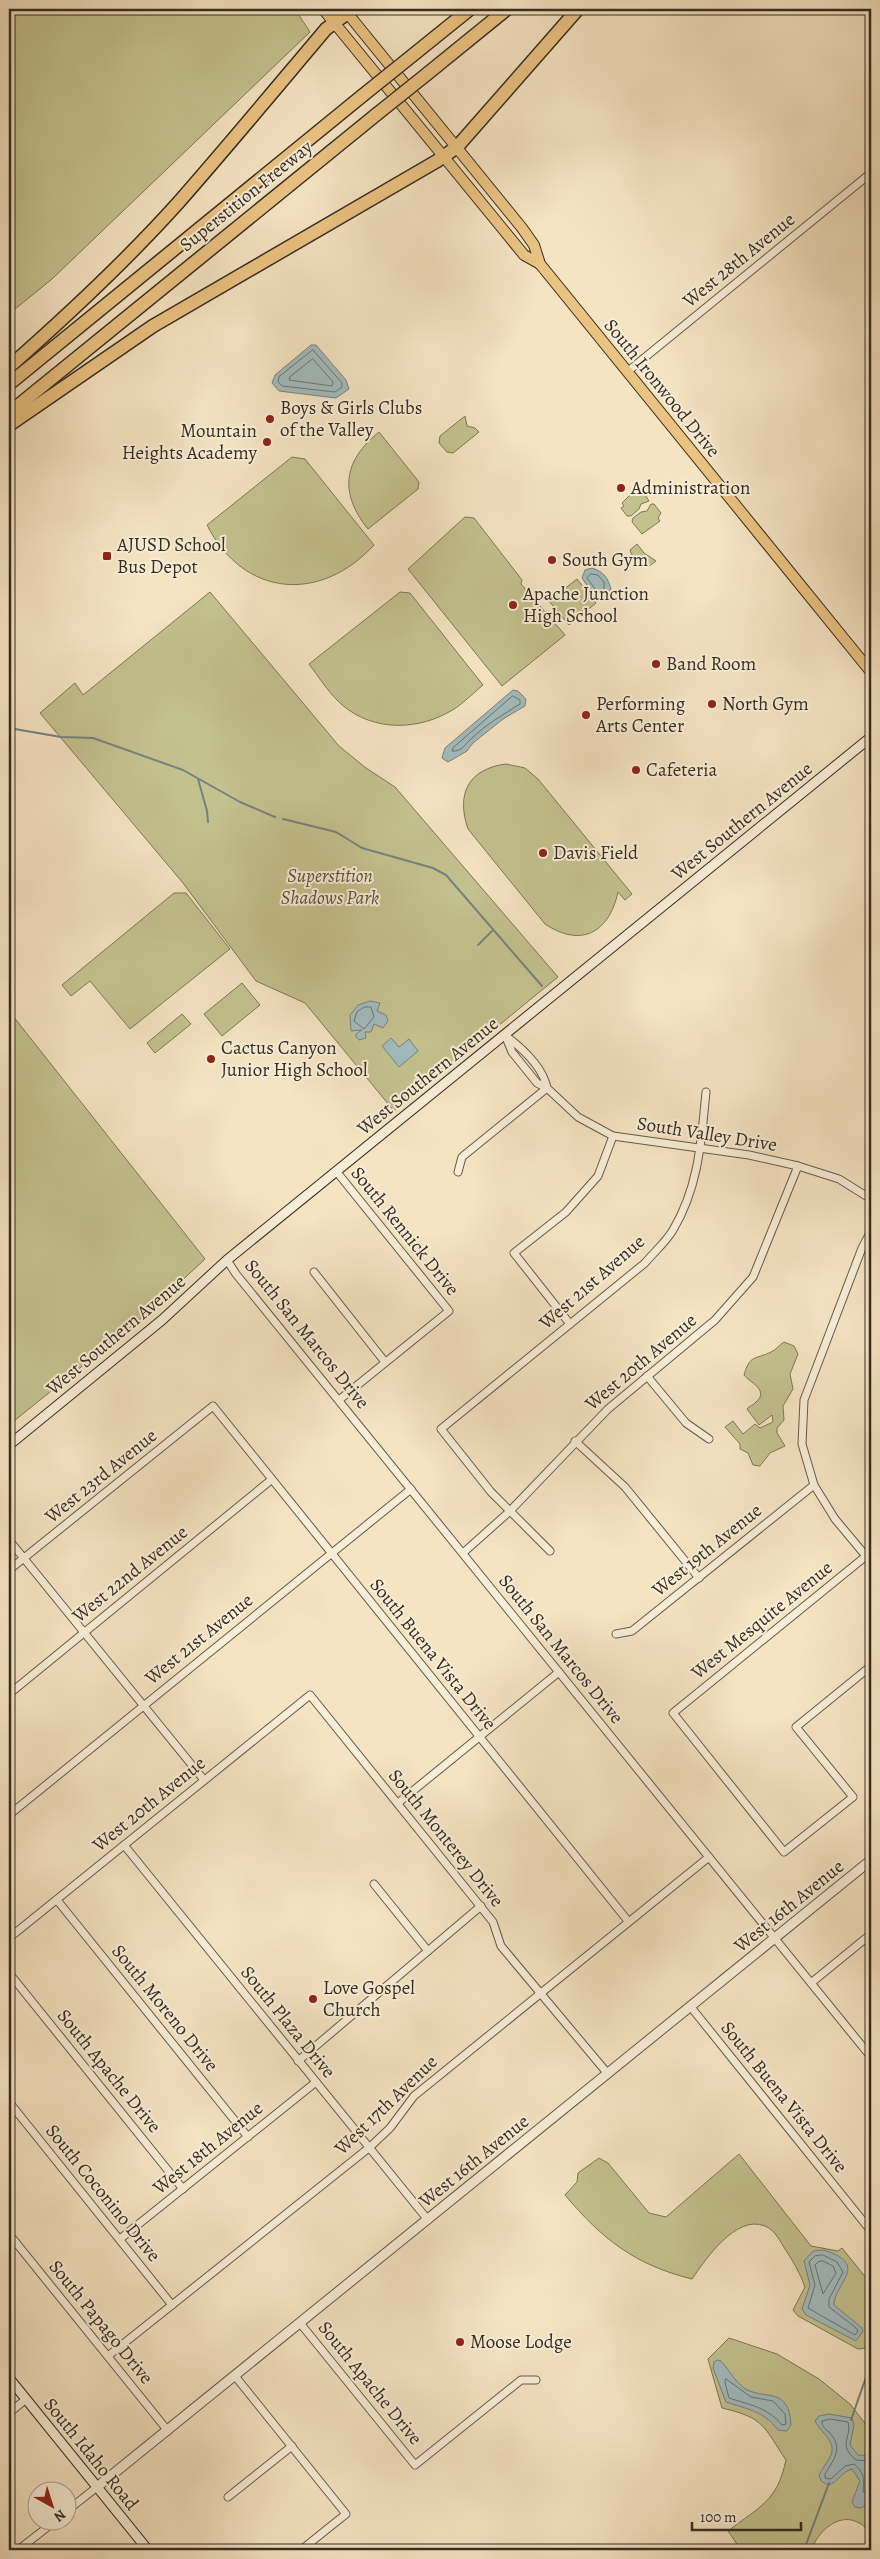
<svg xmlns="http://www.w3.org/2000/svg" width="880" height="2559" viewBox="0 0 880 2559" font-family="Alegreya,serif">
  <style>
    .green { fill: #c3c18e; stroke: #7d7757 }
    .water { fill: #a2bbbe; stroke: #77827f }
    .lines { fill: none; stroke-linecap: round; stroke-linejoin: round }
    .shore { stroke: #6c746f; stroke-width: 1 }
    .stream { stroke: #77827f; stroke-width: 2 }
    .minor-casing { stroke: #665a48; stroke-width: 9 }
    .tertiary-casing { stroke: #665a48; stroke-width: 11 }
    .secondary-casing { stroke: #372d20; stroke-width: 11 }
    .primary-casing { stroke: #372d20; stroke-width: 12 }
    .motorway-casing { stroke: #372d20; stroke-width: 15 }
    .minor { stroke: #f8edd7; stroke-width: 7 }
    .tertiary { stroke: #f8edd7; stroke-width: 9 }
    .secondary { stroke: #f8edd7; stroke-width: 9 }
    .primary { stroke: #eac281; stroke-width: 10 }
    .motorway { stroke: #eac281; stroke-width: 12 }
    .motorway-bridge-casing { stroke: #372d20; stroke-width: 15; stroke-linecap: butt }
    .motorway-bridge { stroke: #eac281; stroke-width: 12 }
    .poi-dot { fill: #8f2418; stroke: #f8edd7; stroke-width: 2 }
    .labels { text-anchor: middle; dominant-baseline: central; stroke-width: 4; stroke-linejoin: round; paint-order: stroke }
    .street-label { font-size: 19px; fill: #372d20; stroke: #f8edd7 }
    .poi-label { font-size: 19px; fill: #372d20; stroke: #f8edd7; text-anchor: start }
    .park-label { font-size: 19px; font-style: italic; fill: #5a523c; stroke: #f8edd7 }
  </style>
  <rect width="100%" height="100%" fill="#f5e3c2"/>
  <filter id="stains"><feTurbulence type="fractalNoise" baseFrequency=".004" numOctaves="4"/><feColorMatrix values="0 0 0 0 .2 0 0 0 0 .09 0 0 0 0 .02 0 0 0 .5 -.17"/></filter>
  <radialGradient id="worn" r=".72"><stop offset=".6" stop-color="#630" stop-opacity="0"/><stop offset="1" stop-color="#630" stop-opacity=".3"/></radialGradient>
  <!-- green -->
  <g class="green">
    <path d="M9,9H295L310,32L52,279L9,314Z"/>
    <path d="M465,416L467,426L475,428L479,432L453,453L447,452L439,443L440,436Z"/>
    <path d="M379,432L419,482L418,489L368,529C339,493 343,461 379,432Z"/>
    <path d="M292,457L305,459L374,545C321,603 244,598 207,525Z"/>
    <path d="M635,490L637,493L642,490L649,501L641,504L639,509L631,516H627L621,508L624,506L622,503Z"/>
    <path d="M651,504H654L661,513L658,518L660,521L642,534L632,522L633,518L641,512L647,511Z"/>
    <path d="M465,517L474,518L522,580L521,584L565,635L502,686L408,569Z"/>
    <path d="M637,544L644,553L656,561L648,567C638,566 633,559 630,550Z"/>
    <path d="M577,579L596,603L569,625L549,601Z"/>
    <path d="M210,592L339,746L366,768L395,787L558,977L394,1111L305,1003L256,981L183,883L40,713L75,683L83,695Z"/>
    <path d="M400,592L410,593L483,685C472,694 460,707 447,713C412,732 366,730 337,700C327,690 318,676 309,664Z"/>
    <path d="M506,764L525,768L538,779L632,894L625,900L618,892C609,933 581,948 545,924L468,829C456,794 468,769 506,764Z"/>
    <path d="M174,893H186L230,949L130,1029L90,981L71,996L62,985Z"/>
    <path d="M242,983L260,1005L222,1036L204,1014Z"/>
    <path d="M9,1011L205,1259L143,1317L9,1425Z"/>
    <path d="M182,1014L191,1024L155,1053L147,1043Z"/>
    <path d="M784,1342L794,1346L798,1354L790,1374L793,1389L783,1406L784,1420L777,1428V1433L785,1446L770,1453L760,1466L753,1465L748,1453L740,1449V1444L725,1427L733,1421L743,1434L755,1424L760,1428L773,1422L772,1415L759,1425L747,1409C750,1405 753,1406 756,1402C770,1390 749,1382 744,1375C750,1354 755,1360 771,1352C776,1350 779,1345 784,1342Z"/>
    <path d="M739,2154L811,2246L838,2251L842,2248L871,2284V2354L867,2348L858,2349L798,2316L793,2310L805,2287C800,2273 793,2261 785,2249C780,2241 775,2230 765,2226C736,2214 705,2260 692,2279C635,2265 602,2239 565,2195L577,2182L578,2173L599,2158L608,2163L649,2213L666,2217Z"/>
    <path d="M729,2338L777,2354L819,2379L850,2404L871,2431V2537C868,2533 865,2526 861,2524C839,2510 818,2532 811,2550H741L728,2531C760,2506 777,2502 786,2460C763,2426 765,2418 722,2408L708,2359Z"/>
  </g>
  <!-- water -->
  <g class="water">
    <path d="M311,345H316L346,380L349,389L336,398L279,391L272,383L275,375Z"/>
    <path d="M592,568C604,572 608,578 611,589L602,598L595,597L582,578L585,570Z"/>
    <path d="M513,690L518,691L526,699L525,706L503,719L473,743L467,751L448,762L442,758L445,748Z"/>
    <path d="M370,1001L380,1003L377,1011L386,1015L388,1021L383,1028L374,1024L371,1032H365L366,1038L359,1040L356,1037V1034L362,1030L351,1031L350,1015L358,1005Z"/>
    <path d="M391,1038L399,1047L409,1039L418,1051L399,1067L382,1046Z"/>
    <path d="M824,2250C871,2265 834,2283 834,2305L862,2328L863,2331L856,2341L806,2315L802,2309L810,2285L804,2261L813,2251Z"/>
    <path d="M717,2360L721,2361C729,2370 735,2381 744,2388C764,2401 789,2385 791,2425L787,2431L778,2430C764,2411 747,2409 726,2402L713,2368L714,2362Z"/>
    <path d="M829,2414L852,2418L854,2425L850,2445L858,2455L871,2456C871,2472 877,2499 861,2508L855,2507L852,2502L860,2481L852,2469C842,2471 838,2483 828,2485L821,2481L819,2475C822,2469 827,2463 830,2457C838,2442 821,2433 815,2421L819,2416Z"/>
  </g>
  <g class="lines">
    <!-- shore -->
    <g class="shore">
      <path d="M313,350L342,383V387L335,392L282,386L278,382L279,377Z"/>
      <path d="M313,359L333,382L332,386L289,380L290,377Z"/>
      <path d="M591,574L598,575L604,582V591L598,593L587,578Z"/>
      <path d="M513,696L520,700V704C503,715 486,724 471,739C465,744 462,752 452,751L453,748Z"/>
      <path d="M365,1007H371L374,1017L364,1029L354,1021L357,1012Z"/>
      <path d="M823,2255L837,2262L843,2272L829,2299V2307L855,2327L858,2331L855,2335L808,2308L815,2285L809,2262L815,2256Z"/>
      <path d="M823,2261L833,2266L836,2273L823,2294L815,2265L818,2262Z"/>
      <path d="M726,2379L751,2397L773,2401L785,2414L786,2424L782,2425C767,2407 750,2405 729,2398L725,2382Z"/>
      <path d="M871,2461L856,2460C837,2444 852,2439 848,2422L830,2419L822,2421C822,2426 824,2428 828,2431C844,2447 835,2458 825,2474V2478L831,2479L845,2466L854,2464C865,2473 864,2480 863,2492H871"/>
    </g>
    <!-- stream -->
    <g class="stream">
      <path d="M9,728L61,737L93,738L183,770L240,802L275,817"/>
      <path d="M198,779L207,811L208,822"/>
      <path d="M283,819L336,832L362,848L433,868L446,875L542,986"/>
      <path d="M478,945L492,931"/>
      <path d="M851,2420L871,2363"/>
      <path d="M804,2550L829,2483"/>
    </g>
    <!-- minor casing -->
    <g class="minor-casing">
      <g id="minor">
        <path d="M627,372L871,173"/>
        <path d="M505,1035L512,1052L537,1083L547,1088L578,1117L613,1136L749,1155L798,1166L839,1179L871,1199"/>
        <path d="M506,1036C522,1048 543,1067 547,1088"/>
        <path d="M336,1171L449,1311L339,1400"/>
        <path d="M458,1172L462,1157L547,1088"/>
        <path d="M871,1231L862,1248L804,1400L802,1444L814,1485L835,1519L871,1562"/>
        <path d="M227,1260L236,1274L871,2057"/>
        <path d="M314,1272L385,1362"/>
        <path d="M570,1324L514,1253L566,1212L598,1176L613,1136"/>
        <path d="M647,1376L686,1423L709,1439"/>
        <path d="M575,1441L625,1487L699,1578"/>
        <path d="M9,1540L204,1780"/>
        <path d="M550,1551L491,1492L441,1429L645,1263C654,1252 666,1242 673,1230C699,1186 701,1142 706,1092"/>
        <path d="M871,1552L673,1713L784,1852L853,1797L796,1727L871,1666"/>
        <path d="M463,1553L510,1511L608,1409L715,1320L753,1277L798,1166"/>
        <path d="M9,1570L213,1406L628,1921"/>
        <path d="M616,1634L632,1631L814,1485"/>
        <path d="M9,1694L271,1480"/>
        <path d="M398,1803L559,1672"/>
        <path d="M9,1815L411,1489"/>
        <path d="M124,1845L428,2220"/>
        <path d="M374,1884L428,1951"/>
        <path d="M57,1900L248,2137"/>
        <path d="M9,1938L310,1695L493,1922L501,1946L608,2074"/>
        <path d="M9,1973L183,2189"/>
        <path d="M811,1983L871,1934"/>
        <path d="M690,2006L871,2231"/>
        <path d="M298,2061L481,1906"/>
        <path d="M9,2102L172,2305"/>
        <path d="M9,2234L168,2431"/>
        <path d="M120,2239L316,2082"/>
        <path d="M300,2323L415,2465L521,2380H536"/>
        <path d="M108,2356L370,2147L390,2128L414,2096L709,1857"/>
        <path d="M235,2376L346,2514L301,2550"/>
        <path d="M9,2413L26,2399"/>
        <path d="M228,2497L292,2446"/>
        <path d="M68,2510L97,2487"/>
        <path d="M18,2550L54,2522"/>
      </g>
    </g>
    <!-- tertiary casing -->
    <g class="tertiary-casing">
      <path id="tertiary" d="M97,2487L871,1860"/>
    </g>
    <!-- secondary casing -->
    <g class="secondary-casing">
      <g id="secondary">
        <path d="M9,1445L162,1320L227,1260L871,737"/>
        <path d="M9,2378L148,2550"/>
      </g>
    </g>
    <!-- primary casing -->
    <g class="primary-casing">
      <g id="primary">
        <path d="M323,9L524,255L540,264"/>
        <path d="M344,9L522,228L534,245L540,264L871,672"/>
      </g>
    </g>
    <!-- motorway casing -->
    <g class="motorway-casing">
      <g id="motorway">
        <path d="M413,55L470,9"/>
        <path d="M427,74L507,9"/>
        <path d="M9,367C68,315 125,262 178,203C228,146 277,87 326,29L353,9"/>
        <path d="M9,384L362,96"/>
        <path d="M9,413L377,114"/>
        <path d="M9,425L153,326L437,161L457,147L578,9"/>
      </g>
    </g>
    <!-- minor -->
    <use href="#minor" class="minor"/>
    <!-- tertiary -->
    <use href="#tertiary" class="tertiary"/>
    <!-- secondary -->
    <use href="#secondary" class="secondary"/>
    <!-- primary -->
    <use href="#primary" class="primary"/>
    <!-- motorway -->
    <use href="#motorway" class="motorway"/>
    <!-- motorway-bridge casing -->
    <g class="motorway-bridge-casing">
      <g id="motorway-bridge">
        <path d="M362,96L413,55"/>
        <path d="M377,114L427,74"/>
      </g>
    </g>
    <!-- motorway-bridge -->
    <use href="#motorway-bridge" class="motorway-bridge"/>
  </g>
  <!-- markers -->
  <g class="poi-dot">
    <circle cx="270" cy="419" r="5"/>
    <circle cx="267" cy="442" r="5"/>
    <circle cx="621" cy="488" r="5"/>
    <rect x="102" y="551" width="10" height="10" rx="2.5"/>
    <circle cx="552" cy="560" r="5"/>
    <circle cx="513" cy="605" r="5"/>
    <circle cx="656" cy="664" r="5"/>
    <circle cx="712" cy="704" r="5"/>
    <circle cx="586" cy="715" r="5"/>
    <circle cx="636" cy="770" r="5"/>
    <circle cx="543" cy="853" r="5"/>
    <circle cx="211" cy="1059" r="5"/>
    <circle cx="313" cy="1999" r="5"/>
    <circle cx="460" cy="2342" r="5"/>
  </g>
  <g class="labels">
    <!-- street labels -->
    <g class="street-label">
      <text transform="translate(246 196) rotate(-39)">Superstition Freeway</text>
      <text transform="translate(739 260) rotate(-39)">West 28th Avenue</text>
      <text transform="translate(662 388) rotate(51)">South Ironwood Drive</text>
      <text transform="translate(742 821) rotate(-39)">West Southern Avenue</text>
      <text transform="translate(428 1076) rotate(-39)">West Southern Avenue</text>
      <text transform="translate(707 1134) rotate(9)">South Valley Drive</text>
      <text transform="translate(405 1231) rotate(51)">South Rennick Drive</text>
      <text transform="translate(592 1282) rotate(-41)">West 21st Avenue</text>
      <text transform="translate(307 1334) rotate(51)">South San Marcos Drive</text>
      <text transform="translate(116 1335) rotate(-40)">West Southern Avenue</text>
      <text transform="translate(641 1362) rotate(-40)">West 20th Avenue</text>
      <text transform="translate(101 1476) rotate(-39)">West 23rd Avenue</text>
      <text transform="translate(707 1550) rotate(-39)">West 19th Avenue</text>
      <text transform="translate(130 1574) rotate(-39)">West 22nd Avenue</text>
      <text transform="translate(762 1620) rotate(-39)">West Mesquite Avenue</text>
      <text transform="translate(199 1639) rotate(-39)">West 21st Avenue</text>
      <text transform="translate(561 1649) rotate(51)">South San Marcos Drive</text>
      <text transform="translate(433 1654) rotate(51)">South Buena Vista Drive</text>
      <text transform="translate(149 1804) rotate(-39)">West 20th Avenue</text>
      <text transform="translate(446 1838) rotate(51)">South Monterey Drive</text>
      <text transform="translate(789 1906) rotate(-39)">West 16th Avenue</text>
      <text transform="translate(165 2008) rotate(51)">South Moreno Drive</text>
      <text transform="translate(288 2022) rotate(51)">South Plaza Drive</text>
      <text transform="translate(109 2071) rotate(51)">South Apache Drive</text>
      <text transform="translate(784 2097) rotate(51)">South Buena Vista Drive</text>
      <text transform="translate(386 2105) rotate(-44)">West 17th Avenue</text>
      <text transform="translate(208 2148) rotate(-39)">West 18th Avenue</text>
      <text transform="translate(474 2161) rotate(-39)">West 16th Avenue</text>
      <text transform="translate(103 2193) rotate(51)">South Coconino Drive</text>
      <text transform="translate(101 2322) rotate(51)">South Papago Drive</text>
      <text transform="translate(370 2383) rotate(51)">South Apache Drive</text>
      <text transform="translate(91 2454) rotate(51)">South Idaho Road</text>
    </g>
    <!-- poi labels -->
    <g class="poi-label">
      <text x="280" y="408">Boys &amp; Girls Clubs<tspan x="280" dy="22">of the Valley</tspan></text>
      <text x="257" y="431" text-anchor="end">Mountain<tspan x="257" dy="22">Heights Academy</tspan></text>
      <text x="631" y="488">Administration</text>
      <text x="117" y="545">AJUSD School<tspan x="117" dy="22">Bus Depot</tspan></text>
      <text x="562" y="560">South Gym</text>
      <text x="523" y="594">Apache Junction<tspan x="523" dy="22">High School</tspan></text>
      <text x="666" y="664">Band Room</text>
      <text x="596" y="704">Performing<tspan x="596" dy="22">Arts Center</tspan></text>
      <text x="722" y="704">North Gym</text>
      <text x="646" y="770">Cafeteria</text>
      <text x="553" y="853">Davis Field</text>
      <text x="221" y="1048">Cactus Canyon<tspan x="221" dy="22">Junior High School</tspan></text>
      <text x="323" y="1988">Love Gospel<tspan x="323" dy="22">Church</tspan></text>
      <text x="470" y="2342">Moose Lodge</text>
    </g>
    <!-- park labels -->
    <g class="park-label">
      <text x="330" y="876">Superstition<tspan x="330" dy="22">Shadows Park</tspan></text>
    </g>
  </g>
  <!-- margin -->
  <rect width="880" height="2559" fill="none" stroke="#f5e3c2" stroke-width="30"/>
  <rect x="10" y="10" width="860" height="2539" fill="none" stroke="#372d20" stroke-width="2.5"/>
  <rect x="15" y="15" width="850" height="2529" fill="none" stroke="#372d20"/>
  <!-- north arrow -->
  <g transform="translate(52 2506) rotate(141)"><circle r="24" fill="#f8edd7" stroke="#aba08e"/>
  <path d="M0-4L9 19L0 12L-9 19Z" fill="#8f2418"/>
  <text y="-8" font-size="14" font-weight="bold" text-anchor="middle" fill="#372d20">N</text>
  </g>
  <!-- scale -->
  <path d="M692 2522v8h109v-8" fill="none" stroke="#372d20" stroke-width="2.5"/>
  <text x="700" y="2522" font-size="15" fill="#372d20" stroke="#f8edd7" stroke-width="4" paint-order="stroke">100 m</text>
  <rect width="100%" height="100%" filter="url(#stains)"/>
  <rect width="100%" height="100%" fill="url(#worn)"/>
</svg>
